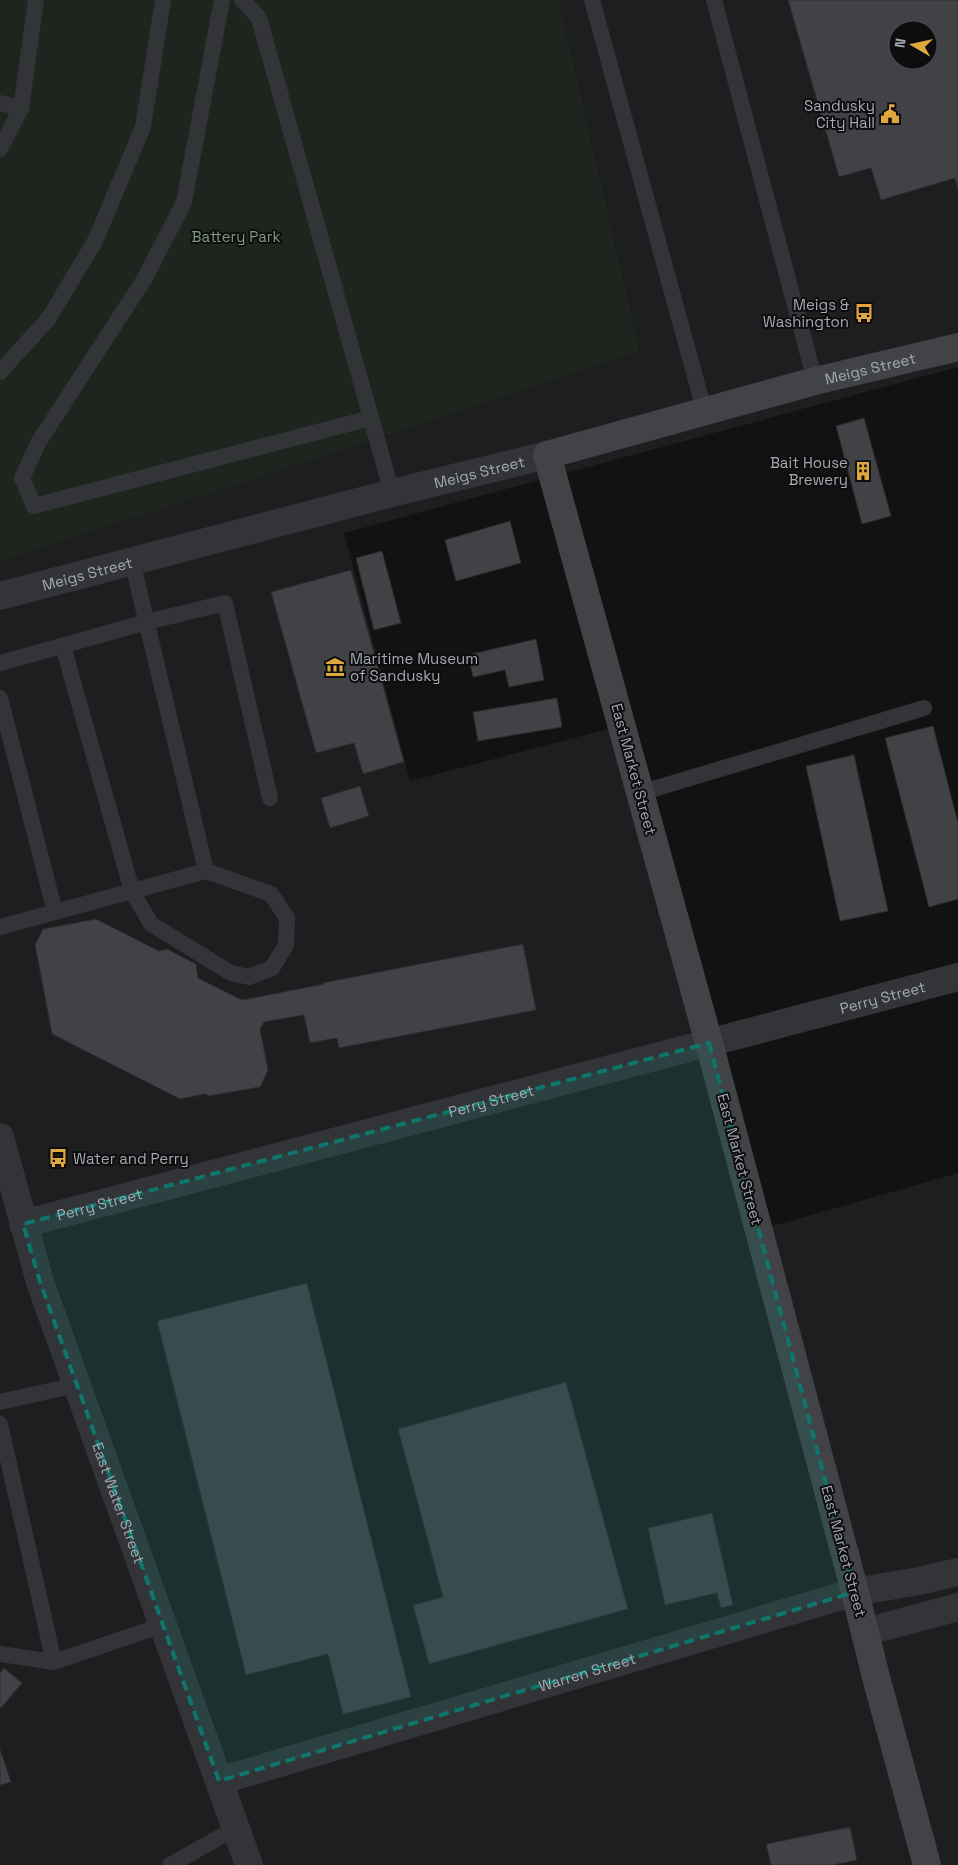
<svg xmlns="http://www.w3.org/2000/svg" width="958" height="1865" viewBox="0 0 958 1865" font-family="'Space Grotesk',sans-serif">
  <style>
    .built { fill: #1e1e20; fill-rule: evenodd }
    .green { fill: #1e251f }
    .building { fill: #414246; stroke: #2c2c2f; fill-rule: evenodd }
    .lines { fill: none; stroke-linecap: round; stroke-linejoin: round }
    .lane { stroke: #333437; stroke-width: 16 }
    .street { stroke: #333437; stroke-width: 28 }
    .secondary { stroke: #414347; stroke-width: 28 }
    .marked { fill: #0f766e; fill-opacity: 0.2; stroke: #0f766e; stroke-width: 4; stroke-dasharray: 10 6; stroke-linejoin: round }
    .labels { text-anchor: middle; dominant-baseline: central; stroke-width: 4; stroke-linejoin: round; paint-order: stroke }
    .poi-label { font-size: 15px; fill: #a4a9b2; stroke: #0d0d0e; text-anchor: end }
    .park-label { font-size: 15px; fill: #7d9b7f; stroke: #0d0d0e }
    .street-label { font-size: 15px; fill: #a4a9b2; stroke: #0d0d0e }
  </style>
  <rect width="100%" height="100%" fill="#121213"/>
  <!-- built -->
  <path class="built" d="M559,0H958V367L344,533L410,781L631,723L766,1228L958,1173V1865H0V563L640,351ZM898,30H928V60H898Z"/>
  <!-- green -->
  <path class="green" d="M0,0H559L640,351L0,563Z"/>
  <!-- building -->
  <g class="building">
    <path d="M788,0H958V189L955,178L881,200L871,168L839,177ZM898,30H928V60H898Z"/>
    <path d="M864,418L891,516L862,524L836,426Z"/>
    <path d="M510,521L521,563L456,581L445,540Z"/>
    <path d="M382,551L401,623L374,630L356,558Z"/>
    <path d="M351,570L404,762L363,774L354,743L316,753L271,592Z"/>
    <path d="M536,639L544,680L509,687L505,670L473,677L468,655Z"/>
    <path d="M557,698L562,727L478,741L473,712Z"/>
    <path d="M933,726L958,823V899L929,907L885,738Z"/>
    <path d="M854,755L888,911L840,921L806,766Z"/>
    <path d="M360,786L369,816L330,828L321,798Z"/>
    <path d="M96,919L159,951L167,949L196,964L198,978L242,1000L324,984L322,983L523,944L536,1010L339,1048L337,1038L310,1043L304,1015L264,1022L260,1029L268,1070L260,1087L209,1096L205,1094L180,1099L52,1034L35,945L43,929Z"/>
    <path d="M307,1283L411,1697L343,1714L328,1654L246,1675L157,1321Z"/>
    <path d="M566,1382L628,1609L429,1664L413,1605L443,1597L398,1429Z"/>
    <path d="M712,1513L733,1605L721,1608L717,1593L665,1605L648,1528Z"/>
    <path d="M4,1668L22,1683L0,1709V1673Z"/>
    <path d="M0,1749L11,1782L0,1785Z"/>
    <path d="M850,1827L857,1860L833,1865H771L766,1844Z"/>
  </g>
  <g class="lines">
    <!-- lane -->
    <g class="lane">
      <path d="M222,0L184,202L145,278L38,443L22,478L34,506L371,418"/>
      <path d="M242,0L259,18L392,493"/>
      <path d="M592,0L705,413"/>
      <path d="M714,0L815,381"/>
      <path d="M0,103L21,108"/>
      <path d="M0,149L21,108L36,0"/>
      <path d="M0,372L49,318L95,241L143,127L163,0"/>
      <path d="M63,646L132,891L151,924L231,973L249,977L272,968L286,945L287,918L271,894L206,871L132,561"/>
      <path d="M0,663L147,622L225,603L270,798"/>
      <path d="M0,698L55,912"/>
      <path d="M640,793L924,708"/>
      <path d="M0,927L206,871"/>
      <path d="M0,1402L77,1385"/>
      <path d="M0,1424L54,1662"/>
      <path d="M0,1654L54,1662L163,1625"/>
      <path d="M170,1865L236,1828"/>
    </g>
    <!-- street -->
    <g class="street">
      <path id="s1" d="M0,596L392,493L547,455"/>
      <path id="s2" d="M0,1137L40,1282L249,1865"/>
      <path id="s3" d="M23,1224L958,977"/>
      <path d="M865,1632L958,1607"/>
      <path id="s4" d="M219,1781L855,1592L919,1581L958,1572"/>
    </g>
    <!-- secondary -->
    <path class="secondary" id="s5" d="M927,1865L876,1677L855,1592L709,1043L547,455L815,381L958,347"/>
  </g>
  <!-- marked area -->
  <path class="marked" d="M709,1043L855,1592L219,1781L40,1282L23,1224Z"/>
  <!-- icons -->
  <defs>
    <g id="civic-bare" transform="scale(1.5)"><path d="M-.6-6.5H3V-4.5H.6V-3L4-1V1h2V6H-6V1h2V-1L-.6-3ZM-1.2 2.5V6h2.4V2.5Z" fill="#dea83e" stroke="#0d0d0e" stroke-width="2.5" paint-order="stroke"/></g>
    <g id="bus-bare" transform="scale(1.5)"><path d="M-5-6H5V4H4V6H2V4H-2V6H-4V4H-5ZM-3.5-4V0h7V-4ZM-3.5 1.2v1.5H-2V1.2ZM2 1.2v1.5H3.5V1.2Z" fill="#dea83e" stroke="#0d0d0e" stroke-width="2.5" paint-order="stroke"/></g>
    <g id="building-bare" transform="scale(1.5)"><path d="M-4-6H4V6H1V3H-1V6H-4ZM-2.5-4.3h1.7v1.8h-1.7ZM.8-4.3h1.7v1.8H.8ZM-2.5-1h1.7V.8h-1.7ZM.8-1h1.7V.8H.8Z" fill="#dea83e" stroke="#0d0d0e" stroke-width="2.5" paint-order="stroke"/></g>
    <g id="museum-bare" transform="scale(1.5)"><path d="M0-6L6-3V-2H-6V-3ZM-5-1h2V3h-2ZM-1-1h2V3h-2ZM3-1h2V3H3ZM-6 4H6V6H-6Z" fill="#dea83e" stroke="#0d0d0e" stroke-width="2.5" paint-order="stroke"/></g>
  </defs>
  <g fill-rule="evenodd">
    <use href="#civic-bare" x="890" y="114"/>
    <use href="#bus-bare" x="864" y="313"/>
    <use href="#building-bare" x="863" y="471"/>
    <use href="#museum-bare" x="335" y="667"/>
    <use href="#bus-bare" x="58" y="1158"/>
  </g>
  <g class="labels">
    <!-- poi labels -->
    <g class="poi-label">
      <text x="875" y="105">Sandusky<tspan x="875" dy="17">City Hall</tspan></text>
      <text x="849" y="304">Meigs &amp;<tspan x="849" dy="17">Washington</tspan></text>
      <text x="848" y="462">Bait House<tspan x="848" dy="17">Brewery</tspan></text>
      <text x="350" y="658" text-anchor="start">Maritime Museum<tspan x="350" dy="17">of Sandusky</tspan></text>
      <text x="73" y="1158" text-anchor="start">Water and Perry</text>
    </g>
    <!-- park labels -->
    <g class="park-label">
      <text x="236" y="236">Battery Park</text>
    </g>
    <!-- street labels -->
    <g class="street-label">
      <text stroke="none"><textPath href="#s5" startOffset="1795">Meigs Street</textPath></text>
      <text stroke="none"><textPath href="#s1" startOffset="495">Meigs Street</textPath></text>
      <text stroke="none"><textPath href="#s1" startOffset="90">Meigs Street</textPath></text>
      <text transform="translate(634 769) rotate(75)">East Market Street</text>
      <text stroke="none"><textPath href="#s3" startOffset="889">Perry Street</textPath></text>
      <text stroke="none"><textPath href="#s3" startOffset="484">Perry Street</textPath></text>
      <text transform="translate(740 1159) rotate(75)">East Market Street</text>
      <text stroke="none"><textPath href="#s3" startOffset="79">Perry Street</textPath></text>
      <text stroke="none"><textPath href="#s2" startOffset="385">East Water Street</textPath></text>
      <text transform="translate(844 1551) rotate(75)">East Market Street</text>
      <text stroke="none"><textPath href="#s4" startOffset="384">Warren Street</textPath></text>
    </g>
  </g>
  <!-- north arrow -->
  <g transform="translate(913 45) rotate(279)"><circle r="24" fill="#0d0d0e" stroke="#494b50"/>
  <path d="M0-4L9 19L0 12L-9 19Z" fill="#dea83e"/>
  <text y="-8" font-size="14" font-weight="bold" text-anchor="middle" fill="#a4a9b2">N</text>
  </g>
</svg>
